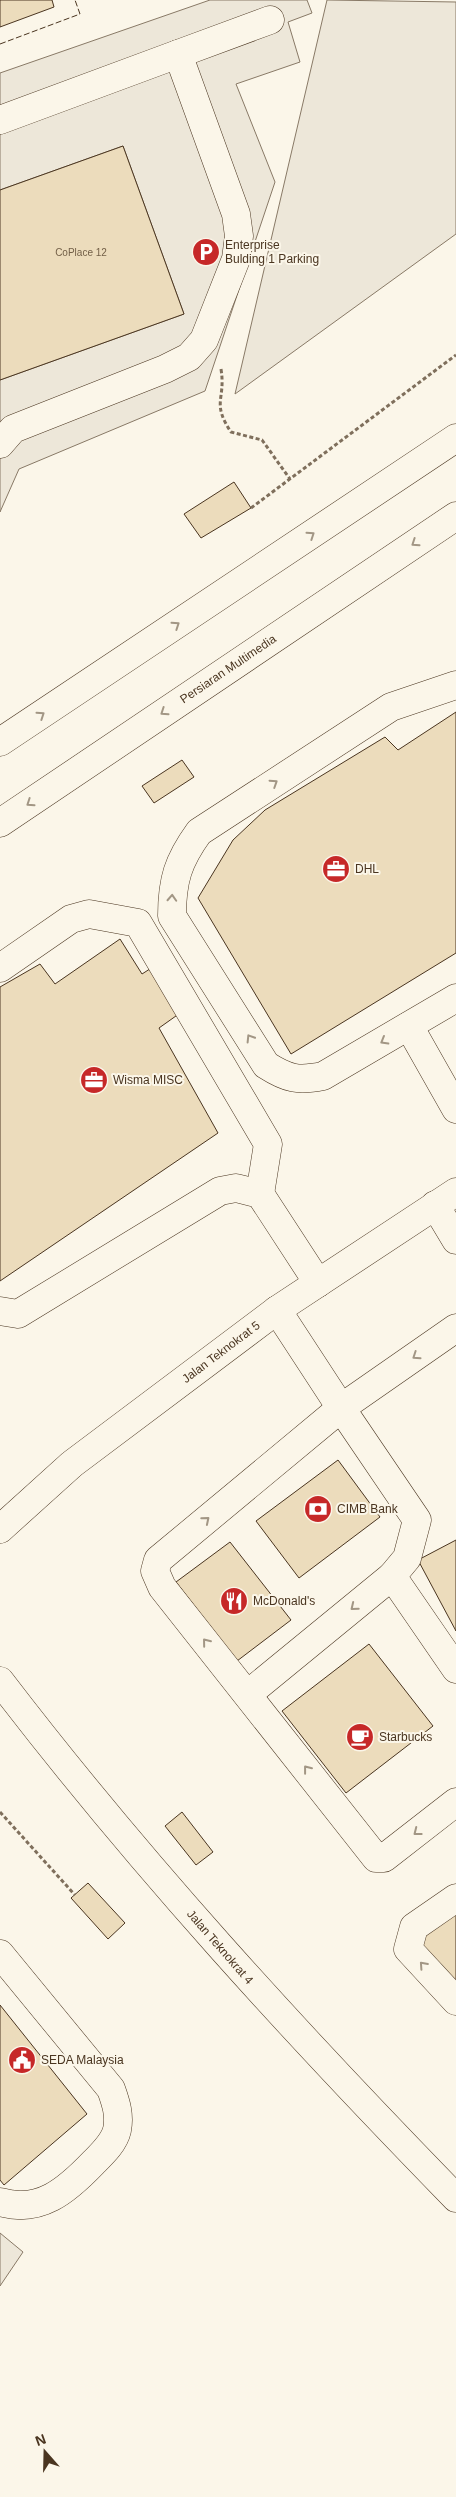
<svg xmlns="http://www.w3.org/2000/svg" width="456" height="2497" viewBox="0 0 456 2497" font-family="Helvetica,sans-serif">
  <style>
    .parking { fill: #ede7d9; stroke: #887966 }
    .building { fill: #ecdcbc; stroke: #4a3520 }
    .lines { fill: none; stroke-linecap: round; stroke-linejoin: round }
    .minor-casing { stroke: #4a3520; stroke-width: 29 }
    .major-casing { stroke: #4a3520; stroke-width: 29 }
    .path { stroke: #7f6f5c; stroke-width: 3; stroke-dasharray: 4 2.5; stroke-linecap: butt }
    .minor { stroke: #fbf6e9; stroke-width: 28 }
    .major { stroke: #fbf6e9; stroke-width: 28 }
    .fence { stroke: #4a3520; stroke-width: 1; stroke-dasharray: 6 2.5; stroke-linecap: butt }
    .oneway { stroke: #a29684 }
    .labels { text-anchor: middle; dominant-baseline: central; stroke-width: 4; stroke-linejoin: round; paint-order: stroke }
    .number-label { font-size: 10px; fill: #725f47 }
    .poi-label { font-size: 12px; fill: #4a3520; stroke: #fbf6e9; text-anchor: start }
    .street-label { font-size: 12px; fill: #4a3520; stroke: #fbf6e9 }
  </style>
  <rect width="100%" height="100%" fill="#fbf6e9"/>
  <!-- parking -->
  <g class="parking">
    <path d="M210,0H307L312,13L288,22L300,62L236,84L275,182L205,391L19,469L0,512V380L184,314L123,146L0,190V73Z"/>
    <path d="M327,0L456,2V234L235,394Z"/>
    <path d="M0,2233L23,2252L0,2286Z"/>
  </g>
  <!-- building -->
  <g class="building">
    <path d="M0,0H52L54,7L0,27Z"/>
    <path d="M123,146L184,314L0,380V190Z"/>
    <path d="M234,482L251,508L201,538L184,514Z"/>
    <path d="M456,712V953L291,1054L198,898L233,840L265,810L385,737L398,750Z"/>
    <path d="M182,760L194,777L154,803L142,786Z"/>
    <path d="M120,939L142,974L156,965L183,1011L159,1028L218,1133L0,1281V987L40,964L55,984Z"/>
    <path d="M338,1460L380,1517L299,1578L256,1521Z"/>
    <path d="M456,1540V1631L418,1560Z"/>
    <path d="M230,1542L291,1620L237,1661L176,1582Z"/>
    <path d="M369,1644L433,1726L346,1793L282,1711Z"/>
    <path d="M182,1812L213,1852L196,1865L165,1826Z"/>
    <path d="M88,1883L125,1923L108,1939L71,1898Z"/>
    <path d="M456,1911V1983L417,1938Z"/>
    <path d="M0,2005L87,2114L4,2185L0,2180Z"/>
  </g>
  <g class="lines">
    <!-- minor casing -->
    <g class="minor-casing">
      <g id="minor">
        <path d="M178,54L270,20"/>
        <path d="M0,120L178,54L236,214L239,236L236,259L204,340L189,357L165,369L13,429L0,444"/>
        <path d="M456,685L391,707L199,832C178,861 172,880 172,916L266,1065C288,1079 298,1081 323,1076L456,998"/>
        <path d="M0,968L71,919L89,914L138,923L268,1144L260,1194"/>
        <path d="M409,1026L456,1109"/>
        <path d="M435,1205L456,1240"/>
        <path d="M277,1310L341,1408L456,1328"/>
        <path d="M0,1311L18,1314L220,1191L236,1188L260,1194L318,1283"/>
        <path d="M0,1529L72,1464L277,1310L456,1192"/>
        <path d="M456,1669L392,1576L407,1558L417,1520L341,1408L158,1560L155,1571L162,1587L376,1858H384L456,1802"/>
        <path d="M0,1681C140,1864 295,2033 456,2198"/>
        <path d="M248,1694L392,1576"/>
        <path d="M456,1898L414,1927L408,1949L456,2001"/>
        <path d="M0,1954L111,2089C116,2103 120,2115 117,2130C114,2143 102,2154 93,2163C67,2190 40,2214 0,2202"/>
      </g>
    </g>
    <!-- major casing -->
    <g class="major-casing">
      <g id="major">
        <path d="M0,742L456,438"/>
        <path d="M0,823L456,516"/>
      </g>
    </g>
    <!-- path -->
    <g class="path">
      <path d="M221,369C226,400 211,402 231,432L262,440L290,479"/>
      <path d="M251,508L456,355"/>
      <path d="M0,1812L75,1895"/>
    </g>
    <!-- minor -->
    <use href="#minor" class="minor"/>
    <!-- major -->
    <use href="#major" class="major"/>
    <!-- fence -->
    <path class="fence" d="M0,44L80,14L75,0"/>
  </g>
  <!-- one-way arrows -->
  <defs><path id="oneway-chevron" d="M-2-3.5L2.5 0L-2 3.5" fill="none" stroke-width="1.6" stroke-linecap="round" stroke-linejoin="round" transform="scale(1.25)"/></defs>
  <g class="oneway">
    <use href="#oneway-chevron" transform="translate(311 535) rotate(-34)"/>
    <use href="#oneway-chevron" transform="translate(415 543) rotate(146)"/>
    <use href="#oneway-chevron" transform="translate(176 625) rotate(-34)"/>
    <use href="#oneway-chevron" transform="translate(164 712) rotate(146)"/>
    <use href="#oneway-chevron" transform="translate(41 715) rotate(-34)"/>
    <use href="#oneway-chevron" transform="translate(274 783) rotate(-33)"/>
    <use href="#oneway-chevron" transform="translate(30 803) rotate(146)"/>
    <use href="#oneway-chevron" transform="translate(172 898) rotate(-87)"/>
    <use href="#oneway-chevron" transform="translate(250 1038) rotate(-122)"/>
    <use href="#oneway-chevron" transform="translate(384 1041) rotate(150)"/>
    <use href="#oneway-chevron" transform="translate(416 1356) rotate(146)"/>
    <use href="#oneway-chevron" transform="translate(206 1520) rotate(-40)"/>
    <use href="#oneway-chevron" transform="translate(354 1607) rotate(141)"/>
    <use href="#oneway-chevron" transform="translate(206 1642) rotate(-129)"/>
    <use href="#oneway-chevron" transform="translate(307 1769) rotate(-128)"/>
    <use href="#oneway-chevron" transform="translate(417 1832) rotate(142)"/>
    <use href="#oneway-chevron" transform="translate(423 1965) rotate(-132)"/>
  </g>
  <!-- icons -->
  <defs>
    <g id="parking-disc" transform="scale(1.4375)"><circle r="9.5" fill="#c62828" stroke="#fbf6e9"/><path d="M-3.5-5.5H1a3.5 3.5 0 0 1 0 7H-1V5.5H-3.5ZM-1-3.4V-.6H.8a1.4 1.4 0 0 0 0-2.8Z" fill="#fff"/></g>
    <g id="office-disc" transform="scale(1.4375)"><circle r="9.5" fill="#c62828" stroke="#fbf6e9"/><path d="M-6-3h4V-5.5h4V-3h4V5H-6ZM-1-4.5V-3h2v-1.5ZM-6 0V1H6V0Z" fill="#fff"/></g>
    <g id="bank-disc" transform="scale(1.4375)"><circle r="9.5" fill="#c62828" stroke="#fbf6e9"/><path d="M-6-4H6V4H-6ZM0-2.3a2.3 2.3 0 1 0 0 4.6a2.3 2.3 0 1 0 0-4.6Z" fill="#fff"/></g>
    <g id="restaurant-disc" transform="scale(1.4375)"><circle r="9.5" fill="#c62828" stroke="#fbf6e9"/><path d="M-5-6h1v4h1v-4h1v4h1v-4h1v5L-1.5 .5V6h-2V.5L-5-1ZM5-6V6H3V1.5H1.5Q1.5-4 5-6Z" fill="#fff"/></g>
    <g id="cafe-disc" transform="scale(1.4375)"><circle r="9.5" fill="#c62828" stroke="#fbf6e9"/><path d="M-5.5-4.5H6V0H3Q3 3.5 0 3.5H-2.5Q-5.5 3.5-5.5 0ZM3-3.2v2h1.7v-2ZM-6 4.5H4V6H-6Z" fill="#fff"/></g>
    <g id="civic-disc" transform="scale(1.4375)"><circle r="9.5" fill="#c62828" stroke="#fbf6e9"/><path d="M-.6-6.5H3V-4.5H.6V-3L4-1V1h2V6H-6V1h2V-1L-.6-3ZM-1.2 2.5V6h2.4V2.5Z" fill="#fff"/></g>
  </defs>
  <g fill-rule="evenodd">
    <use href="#parking-disc" x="206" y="252"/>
    <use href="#office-disc" x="336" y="869"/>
    <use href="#office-disc" x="94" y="1080"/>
    <use href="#bank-disc" x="318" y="1509"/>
    <use href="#restaurant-disc" x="234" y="1601"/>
    <use href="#cafe-disc" x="360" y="1737"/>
    <use href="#civic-disc" x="22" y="2060"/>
  </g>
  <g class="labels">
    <!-- number labels -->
    <g class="number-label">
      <text x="81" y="252">CoPlace 12</text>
    </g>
    <!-- poi labels -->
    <g class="poi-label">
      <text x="225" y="245">Enterprise<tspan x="225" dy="14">Bulding 1 Parking</tspan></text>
      <text x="355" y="869">DHL</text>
      <text x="113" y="1080">Wisma MISC</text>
      <text x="337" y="1509">CIMB Bank</text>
      <text x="253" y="1601">McDonald's</text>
      <text x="379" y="1737">Starbucks</text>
      <text x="41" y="2060">SEDA Malaysia</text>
    </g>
    <!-- street labels -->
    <g class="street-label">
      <text transform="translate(228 669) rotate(-34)">Persiaran Multimedia</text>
      <text transform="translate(221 1352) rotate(-37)">Jalan Teknokrat 5</text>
      <text transform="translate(220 1947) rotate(49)">Jalan Teknokrat 4</text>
    </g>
  </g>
  <!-- north arrow -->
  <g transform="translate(45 2452) rotate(340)" stroke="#fbf6e9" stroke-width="4" paint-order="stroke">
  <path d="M0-4L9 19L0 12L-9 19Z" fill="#4a3520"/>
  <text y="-8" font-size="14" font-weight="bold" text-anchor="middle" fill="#4a3520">N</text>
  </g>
</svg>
